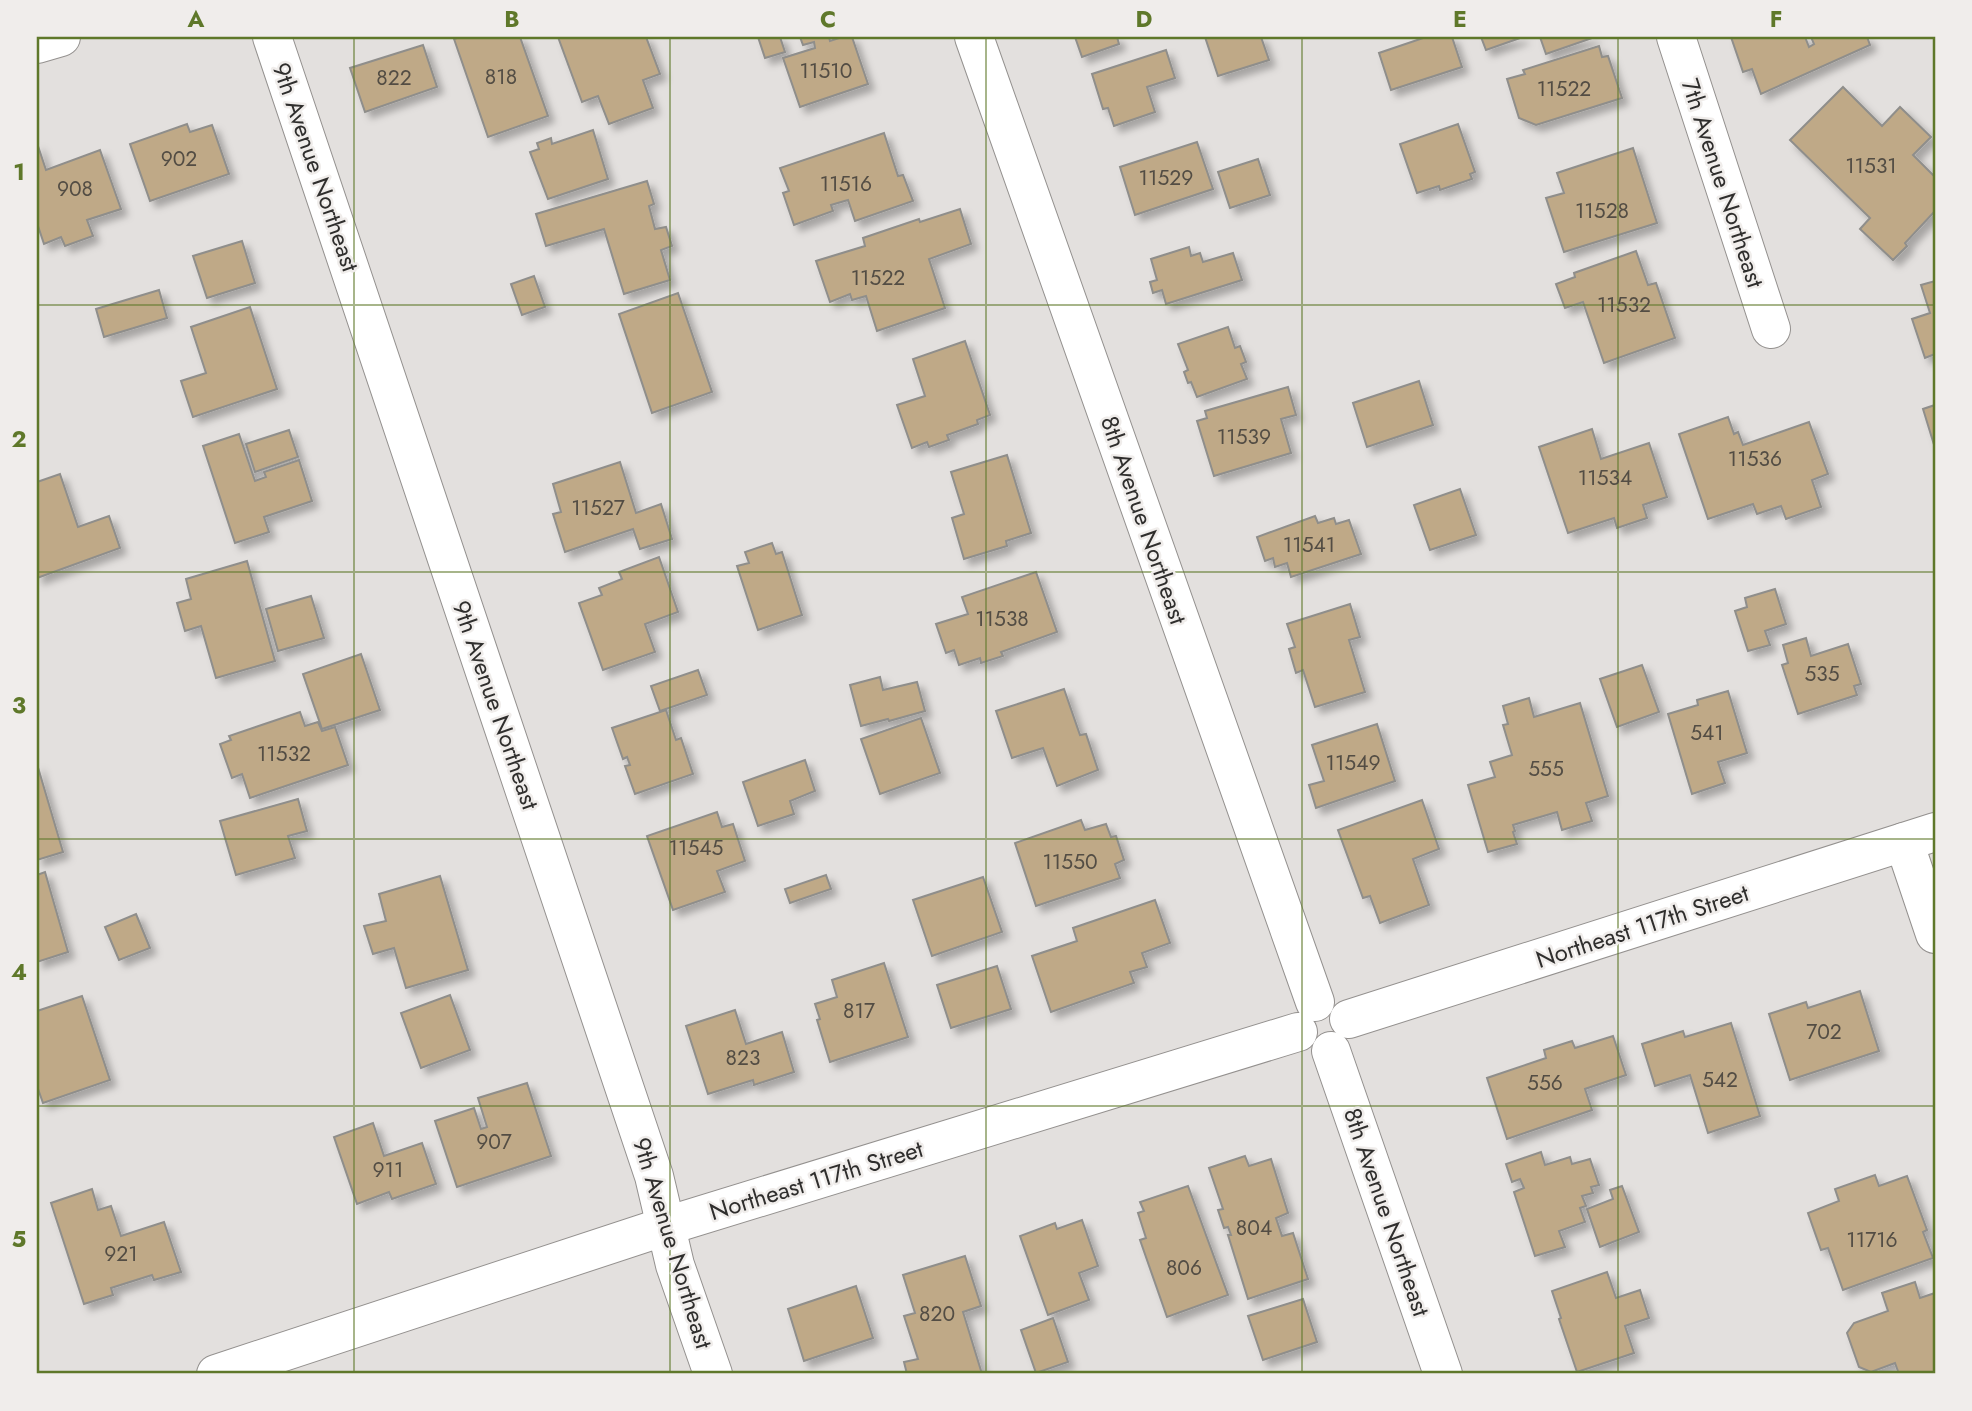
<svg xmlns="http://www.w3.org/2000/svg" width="1972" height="1411" viewBox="0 0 1972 1411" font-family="Jost,sans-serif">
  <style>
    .building { fill: #bfa987; stroke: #8f8e8b; stroke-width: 2; filter: url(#shadow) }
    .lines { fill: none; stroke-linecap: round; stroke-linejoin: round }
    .minor-casing { stroke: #94918f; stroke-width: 40 }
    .minor { stroke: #fff; stroke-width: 38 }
    .grid { fill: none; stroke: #5f782a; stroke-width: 2; stroke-opacity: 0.55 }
    .labels { text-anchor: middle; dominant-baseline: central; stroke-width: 5; stroke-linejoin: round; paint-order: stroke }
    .number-label { font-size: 21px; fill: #534d44 }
    .street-label { font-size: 24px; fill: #2f2e2d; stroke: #f0edeb }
    .neatline { fill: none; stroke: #5f782a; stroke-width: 2.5 }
    .grid-label { font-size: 23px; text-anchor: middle; font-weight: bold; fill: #5f782a }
  </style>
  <defs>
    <filter id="shadow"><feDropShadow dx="6" dy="6" stdDeviation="3.5" flood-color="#0004"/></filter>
  </defs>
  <rect width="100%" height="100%" fill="#e3e0de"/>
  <!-- building -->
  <g class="building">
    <path d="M460,37H520L548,116L488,137L454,39Z"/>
    <path d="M558,37H646L660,74L643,80L653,108L609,124L598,96L582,102Z"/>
    <path d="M758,37H780L785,52L765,58Z"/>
    <path d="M800,37H829L830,41L842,37H852L868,84L800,107L783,58L815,48L814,42L803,45Z"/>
    <path d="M1075,37H1117L1119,44L1082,57Z"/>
    <path d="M1205,37H1261L1269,60L1218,76Z"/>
    <path d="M1426,37H1452L1462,67L1391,90L1379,53Z"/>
    <path d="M1481,37H1523L1486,50Z"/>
    <path d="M1540,37H1595L1546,54Z"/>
    <path d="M1731,37H1805L1809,47L1814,44L1811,37H1867L1870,45L1761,94L1752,69L1743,72Z"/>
    <path d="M423,45L437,87L365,112L350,68Z"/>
    <path d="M1599,46L1602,57L1608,56L1622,98L1536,125L1519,118L1507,79L1525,74L1523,70Z"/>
    <path d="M1166,50L1175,78L1147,87L1155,112L1114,126L1108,108L1103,109L1092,74Z"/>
    <path d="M1843,87L1882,126L1900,107L1931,137L1913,155L1935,177V211L1905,243L1907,246L1893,260L1860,229L1870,218L1790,140Z"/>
    <path d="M187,124L190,132L212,125L229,174L150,201L130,144Z"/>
    <path d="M1458,124L1475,172L1470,174L1472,179L1440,190L1439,186L1417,193L1400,144Z"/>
    <path d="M593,130L608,179L548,199L530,152L539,149L537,143L551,138L552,144Z"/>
    <path d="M884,133L898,176L903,175L913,201L855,221L848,200L831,205L833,211L794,225L783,193L789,191L780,168Z"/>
    <path d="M1197,142L1213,189L1135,215L1120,167Z"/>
    <path d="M37,143L46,170L100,150L121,209L87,220L93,236L65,246L61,237L44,244L37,223Z"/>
    <path d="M1633,148L1657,223L1564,252L1546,198L1564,193L1557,173Z"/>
    <path d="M1258,159L1270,195L1230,208L1218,172Z"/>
    <path d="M647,181L654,204L649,206L655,229L666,227L672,246L661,250L670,280L624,294L604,229L546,246L536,214Z"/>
    <path d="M960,209L971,244L929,259L945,308L877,331L866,296L852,300L850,294L830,302L816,261L865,246L863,238L919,219L920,222Z"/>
    <path d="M242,241L255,283L207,298L193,256Z"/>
    <path d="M1189,247L1191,256L1200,253L1203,262L1233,253L1242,280L1166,304L1162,290L1153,293L1150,282L1157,280L1151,259Z"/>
    <path d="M1636,251L1648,285L1656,283L1675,338L1604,363L1583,302L1565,308L1556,284L1575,277L1574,273Z"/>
    <path d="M534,276L545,307L522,315L511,284Z"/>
    <path d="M1935,281V354L1925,358L1912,319L1930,313L1921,285Z"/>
    <path d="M159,290L167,318L104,337L96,309Z"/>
    <path d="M678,293L712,392L652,413L619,314Z"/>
    <path d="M250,307L277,389L193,417L181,381L206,373L191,327Z"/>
    <path d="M1228,327L1235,348L1240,346L1246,362L1241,364L1247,379L1197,397L1191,382L1188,383L1184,372L1188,370L1178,344Z"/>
    <path d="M965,341L990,415L977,420L978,424L947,435L949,440L929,447L927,442L912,448L897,405L925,396L913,359Z"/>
    <path d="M1419,381L1433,425L1367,447L1353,403Z"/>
    <path d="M1288,387L1296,415L1281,419L1291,453L1214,476L1197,421L1207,418L1205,411Z"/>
    <path d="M1935,405V448L1923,409Z"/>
    <path d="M1728,417L1734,434L1738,432L1743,445L1809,422L1828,474L1812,480L1821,507L1786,519L1781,506L1757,514L1753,504L1708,519L1679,434Z"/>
    <path d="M1592,429L1601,459L1649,443L1667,497L1643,505L1647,518L1617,528L1614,518L1568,533L1539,447Z"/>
    <path d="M289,430L298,457L255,472L246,444Z"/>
    <path d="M239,434L255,481L266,477L264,472L299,460L312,501L264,517L269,532L235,543L203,446Z"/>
    <path d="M1007,455L1031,533L1006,541L1007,546L964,559L952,518L964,514L951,472Z"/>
    <path d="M620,462L636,513L661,504L672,539L640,549L633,529L565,552L553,514L561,512L553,484Z"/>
    <path d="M60,474L78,527L109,516L120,548L37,578V482Z"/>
    <path d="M1460,489L1476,535L1430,550L1414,505Z"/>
    <path d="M1315,516L1318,523L1334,518L1336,524L1349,520L1361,554L1291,577L1287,563L1275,567L1273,558L1265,561L1257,537Z"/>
    <path d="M772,543L776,554L782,552L802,615L758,630L737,566L749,563L745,552Z"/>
    <path d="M659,557L678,612L645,624L655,652L603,670L579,603L602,595L599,588L622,579L619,572Z"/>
    <path d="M247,561L275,661L216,678L201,626L185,631L177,603L191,599L186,579Z"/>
    <path d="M1036,572L1057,632L1001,652L1003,656L981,663L980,658L959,665L954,650L946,653L936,624L968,614L962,597Z"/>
    <path d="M1775,589L1786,624L1765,631L1770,645L1748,651L1735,611L1747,607L1745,598Z"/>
    <path d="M311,596L324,638L278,651L266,609Z"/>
    <path d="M1350,604L1360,637L1349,640L1365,692L1315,707L1303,670L1296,673L1289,649L1295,647L1287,624Z"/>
    <path d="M1806,638L1811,656L1848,644L1861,684L1854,686L1857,695L1798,714L1782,665L1788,663L1783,645Z"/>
    <path d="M361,654L380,710L322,729L303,674Z"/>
    <path d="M1642,665L1659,712L1617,727L1600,679Z"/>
    <path d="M698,670L707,695L660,711L651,686Z"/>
    <path d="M880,677L883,690L917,682L925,711L889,721L888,719L861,726L850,685Z"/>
    <path d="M1064,689L1080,735L1086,734L1098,770L1057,786L1043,748L1012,758L996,711Z"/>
    <path d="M1728,691L1747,753L1718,762L1725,783L1692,794L1668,714L1698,705L1697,700Z"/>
    <path d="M1529,698L1534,717L1580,703L1608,796L1586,803L1592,821L1562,830L1557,812L1513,825L1515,831L1513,832L1517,844L1488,852L1468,785L1495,777L1490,762L1512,755L1503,725L1508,724L1503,706Z"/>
    <path d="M666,710L676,740L681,738L693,774L635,794L625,766L630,765L627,757L623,759L612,728Z"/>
    <path d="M300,712L305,726L318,722L322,731L335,727L348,765L250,798L242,774L232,778L220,744L231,740L229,736Z"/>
    <path d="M921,718L940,773L880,794L861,739Z"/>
    <path d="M1377,724L1395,781L1316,808L1309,785L1324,781L1312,745Z"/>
    <path d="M805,760L815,791L790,801L794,814L758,826L743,782Z"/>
    <path d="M37,764L63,852L37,860Z"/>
    <path d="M298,799L307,831L288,836L295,858L236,875L220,821Z"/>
    <path d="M1422,800L1439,849L1413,859L1429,905L1380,923L1370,896L1363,898L1338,830Z"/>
    <path d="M717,812L722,827L733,824L745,861L717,871L725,892L673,910L647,836Z"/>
    <path d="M1081,820L1085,830L1106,824L1111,837L1116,836L1124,860L1115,864L1120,878L1036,906L1015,843Z"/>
    <path d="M45,872L68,952L37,962V875Z"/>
    <path d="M826,875L831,889L790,903L785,889Z"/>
    <path d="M440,876L468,970L406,988L394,948L373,954L364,926L386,921L379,894Z"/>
    <path d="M983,877L1002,932L932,956L913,900Z"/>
    <path d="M1155,900L1170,943L1142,953L1147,967L1130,972L1134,983L1051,1012L1032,956L1077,941L1073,928Z"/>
    <path d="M136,914L150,948L119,960L105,927Z"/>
    <path d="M884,963L908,1037L830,1062L817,1020L820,1019L815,1004L837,997L832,980Z"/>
    <path d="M997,966L1011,1009L951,1028L937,985Z"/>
    <path d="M1860,991L1879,1051L1790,1080L1769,1014L1806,1002L1808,1008Z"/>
    <path d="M450,995L470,1050L421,1068L401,1013Z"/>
    <path d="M82,996L110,1080L43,1103L37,1086V1011Z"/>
    <path d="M735,1010L746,1044L782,1032L794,1072L754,1085L753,1080L708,1094L686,1026Z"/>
    <path d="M1731,1023L1760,1116L1708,1133L1690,1075L1655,1086L1642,1044L1683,1031L1685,1037Z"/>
    <path d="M1613,1036L1626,1075L1585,1089L1592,1110L1507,1139L1487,1078L1546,1058L1544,1050L1572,1041L1575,1048Z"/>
    <path d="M527,1083L551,1156L457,1187L435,1121L474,1108L481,1129L487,1127L478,1098Z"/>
    <path d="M373,1123L384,1156L422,1143L436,1184L392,1199L389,1192L357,1204L334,1137Z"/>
    <path d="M1541,1152L1545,1165L1570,1157L1572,1164L1590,1159L1599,1185L1591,1187L1593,1193L1582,1196L1586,1206L1580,1208L1585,1222L1559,1231L1565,1247L1535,1256L1514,1192L1524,1188L1520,1179L1512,1182L1506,1164Z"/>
    <path d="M1245,1156L1249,1166L1271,1159L1288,1213L1276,1218L1282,1236L1293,1233L1308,1279L1248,1299L1228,1235H1231L1228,1227L1224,1228L1218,1210L1223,1209L1209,1168Z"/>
    <path d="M1875,1175L1879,1186L1907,1176L1927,1230L1923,1232L1933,1258L1843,1290L1828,1248L1821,1250L1808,1213L1839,1201L1835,1189Z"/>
    <path d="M1188,1186L1228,1295L1167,1317L1140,1240L1146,1238L1138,1213L1144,1211L1140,1202Z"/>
    <path d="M1622,1186L1639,1232L1600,1247L1587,1209L1613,1199L1610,1190Z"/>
    <path d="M92,1189L98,1210L111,1206L121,1236L164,1222L181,1272L154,1280L152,1275L111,1288L113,1295L84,1304L51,1203Z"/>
    <path d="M1082,1220L1098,1266L1079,1273L1089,1300L1048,1315L1020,1236L1055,1223L1057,1229Z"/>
    <path d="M965,1256L981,1306L963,1312L982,1374H907L904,1362L918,1359L904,1316L915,1313L903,1275Z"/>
    <path d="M1607,1272L1616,1298L1640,1290L1649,1318L1625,1326L1634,1353L1577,1372L1559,1319L1561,1318L1552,1291Z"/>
    <path d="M1915,1282L1920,1298L1935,1293V1374H1899L1895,1363L1871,1372L1859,1367L1847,1333L1854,1323L1888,1311L1882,1293Z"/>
    <path d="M856,1286L873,1338L804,1361L788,1309Z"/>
    <path d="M1303,1299L1317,1342L1263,1360L1248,1316Z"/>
    <path d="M1053,1318L1068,1362L1036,1373L1021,1330Z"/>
  </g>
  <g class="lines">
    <!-- minor casing -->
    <g class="minor-casing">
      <g id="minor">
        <path d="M272,37L654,1176L675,1265L713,1374"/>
        <path d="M974,37L1315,1002"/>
        <path d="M1676,37L1771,329"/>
        <path d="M37,44L61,37"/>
        <path d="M1904,842L1935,934"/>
        <path d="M1349,1019L1935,832"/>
        <path d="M1331,1051L1443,1374"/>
        <path d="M216,1374L666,1226L1298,1032"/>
      </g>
    </g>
    <!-- minor -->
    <use href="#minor" class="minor"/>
  </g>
  <!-- grid -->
  <path class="grid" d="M354,37V1374M670,37V1374M986,37V1374M1302,37V1374M1618,37V1374M37,305H1935M37,572H1935M37,839H1935M37,1106H1935"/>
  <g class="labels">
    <!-- number labels -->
    <g class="number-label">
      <text x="826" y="71">11510</text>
      <text x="501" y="77">818</text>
      <text x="394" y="78">822</text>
      <text x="1564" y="89">11522</text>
      <text x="179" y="159">902</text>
      <text x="1871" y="166">11531</text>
      <text x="1166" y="178">11529</text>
      <text x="846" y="184">11516</text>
      <text x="75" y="189">908</text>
      <text x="1602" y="211">11528</text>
      <text x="878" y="278">11522</text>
      <text x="1624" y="305">11532</text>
      <text x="1244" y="437">11539</text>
      <text x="1755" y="459">11536</text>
      <text x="1605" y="478">11534</text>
      <text x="598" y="508">11527</text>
      <text x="1309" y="545">11541</text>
      <text x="1002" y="619">11538</text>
      <text x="1822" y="674">535</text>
      <text x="1707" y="733">541</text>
      <text x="284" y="754">11532</text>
      <text x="1353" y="763">11549</text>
      <text x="1546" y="769">555</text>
      <text x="696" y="848">11545</text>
      <text x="1070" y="862">11550</text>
      <text x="859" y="1011">817</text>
      <text x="1824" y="1032">702</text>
      <text x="743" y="1058">823</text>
      <text x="1720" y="1080">542</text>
      <text x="1545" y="1083">556</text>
      <text x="494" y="1142">907</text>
      <text x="388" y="1170">911</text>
      <text x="1254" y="1228">804</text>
      <text x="1872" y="1240">11716</text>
      <text x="121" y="1254">921</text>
      <text x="1184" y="1268">806</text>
      <text x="937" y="1314">820</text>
    </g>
    <!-- street labels -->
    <g class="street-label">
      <text transform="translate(316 167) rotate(71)">9th Avenue Northeast</text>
      <text transform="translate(1723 183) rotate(72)">7th Avenue Northeast</text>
      <text transform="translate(1144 520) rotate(71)">8th Avenue Northeast</text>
      <text transform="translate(496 705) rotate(71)">9th Avenue Northeast</text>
      <text transform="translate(1642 926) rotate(-18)">Northeast 117th Street</text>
      <text transform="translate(816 1180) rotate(-17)">Northeast 117th Street</text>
      <text transform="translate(1387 1212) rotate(71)">8th Avenue Northeast</text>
      <text transform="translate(673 1243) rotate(73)">9th Avenue Northeast</text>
    </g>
  </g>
  <!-- border -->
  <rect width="1972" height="1411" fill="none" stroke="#f0edeb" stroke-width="77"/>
  <rect x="38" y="38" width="1896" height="1334" class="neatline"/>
  <g class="grid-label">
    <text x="196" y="27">A</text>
    <text x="512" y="27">B</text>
    <text x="828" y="27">C</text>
    <text x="1144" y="27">D</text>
    <text x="1460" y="27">E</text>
    <text x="1776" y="27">F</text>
    <text x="19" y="180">1</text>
    <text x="19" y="447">2</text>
    <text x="19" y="713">3</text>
    <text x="19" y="980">4</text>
    <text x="19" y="1247">5</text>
  </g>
</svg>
